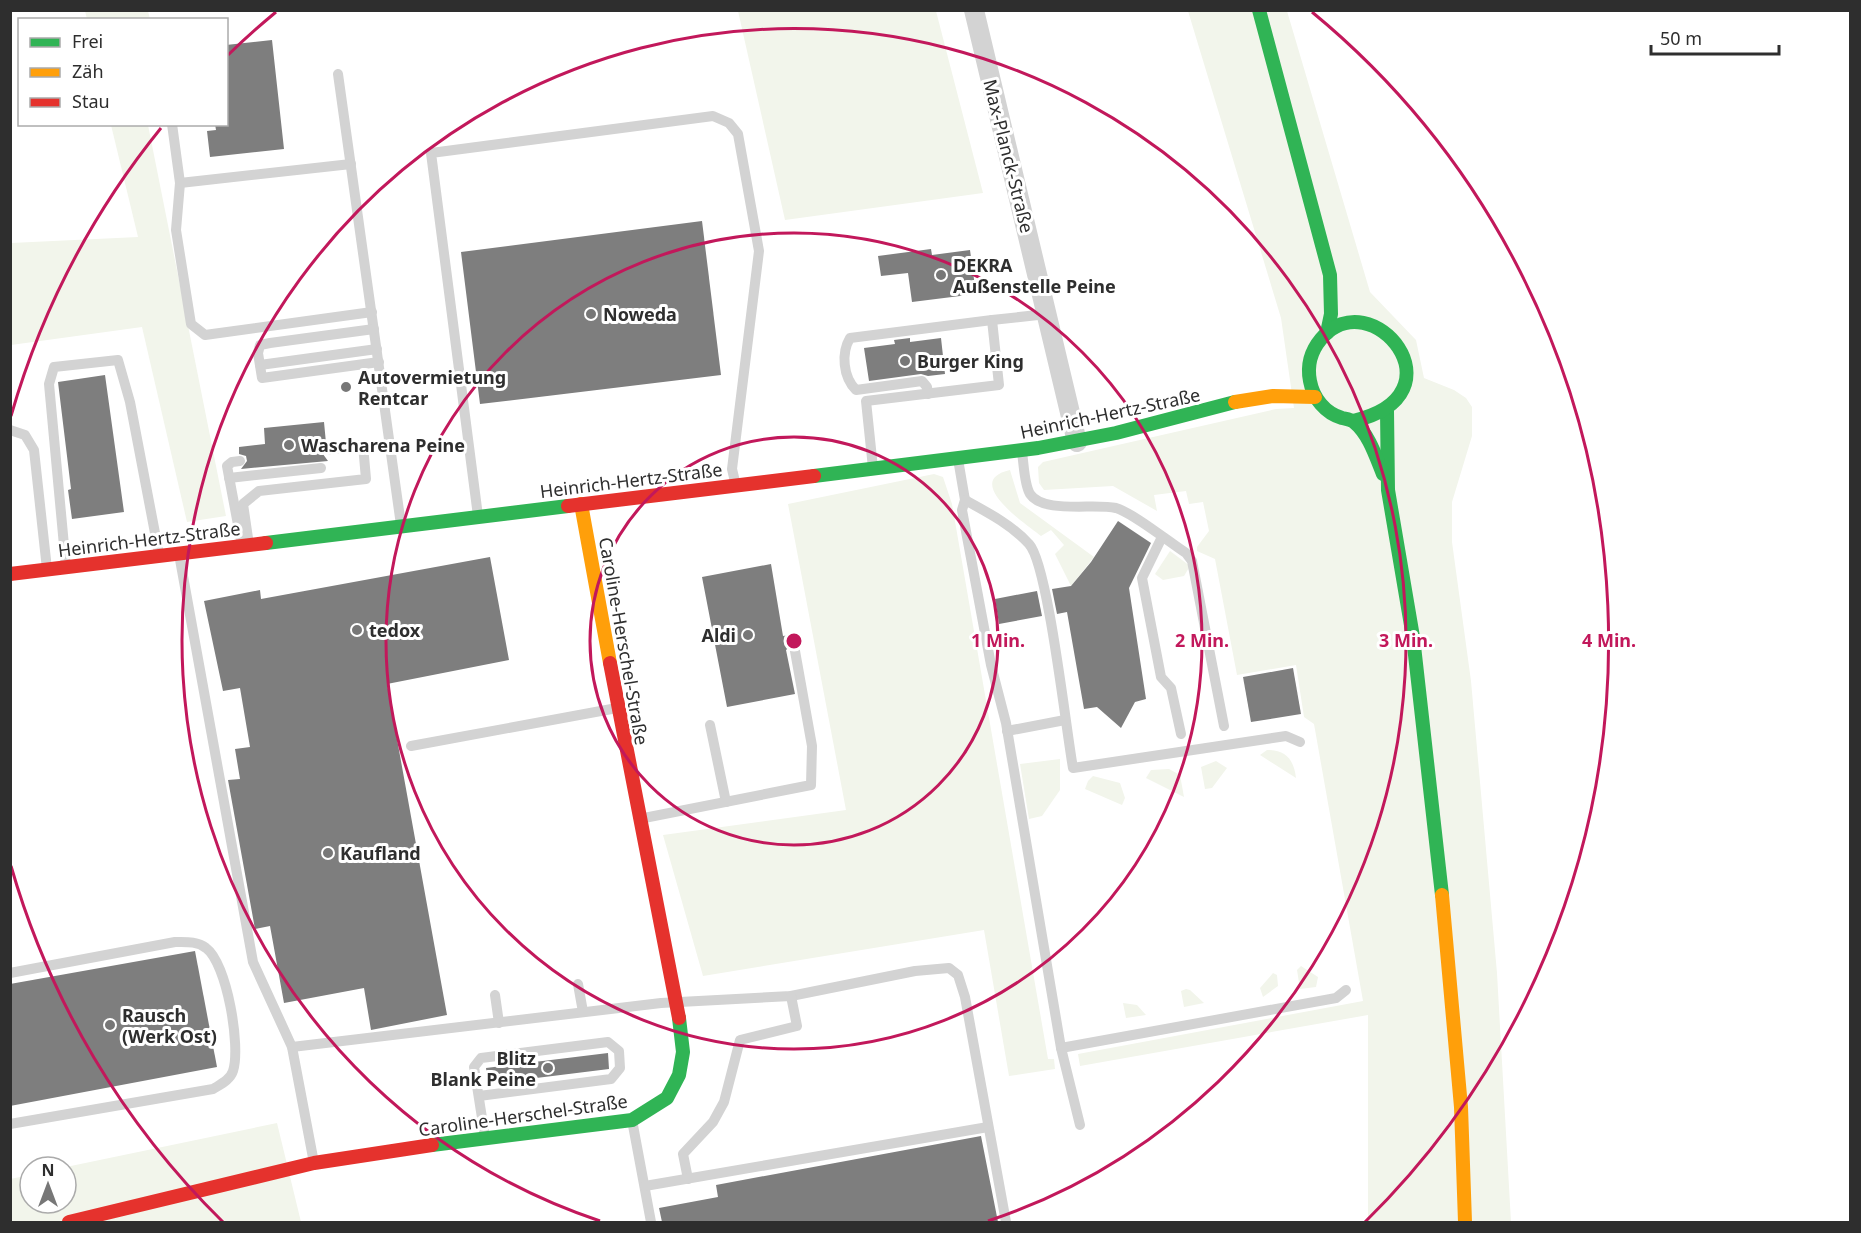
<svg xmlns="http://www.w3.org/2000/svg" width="1861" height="1233" viewBox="0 0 1861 1233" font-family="'Noto Sans',sans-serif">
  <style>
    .green { fill: #f2f5eb }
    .building { fill: #7e7e7e }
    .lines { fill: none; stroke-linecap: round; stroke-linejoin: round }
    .lane { stroke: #d3d3d3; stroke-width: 10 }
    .street { stroke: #d3d3d3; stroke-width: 20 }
    .fast { stroke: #30b455; stroke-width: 14 }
    .slow { stroke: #ff9f0a; stroke-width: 14 }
    .jam { stroke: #e5322d; stroke-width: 14 }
    .ring { fill: none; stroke: #c2185b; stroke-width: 3 }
    .poi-dot { fill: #777; stroke: #fff; stroke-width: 2 }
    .labels { text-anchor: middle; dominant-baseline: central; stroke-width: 6; stroke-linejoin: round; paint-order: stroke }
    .street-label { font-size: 18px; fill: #2e2e2e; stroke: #fff }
    .poi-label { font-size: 18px; font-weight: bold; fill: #2e2e2e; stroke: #fff; text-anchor: start }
    .centre { fill: #c2185b; stroke: #fff; stroke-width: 3 }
    .ring-label { font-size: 18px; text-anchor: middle; font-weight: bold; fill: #c2185b; stroke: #fff; stroke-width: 6; stroke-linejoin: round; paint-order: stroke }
  </style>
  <rect width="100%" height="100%" fill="#fff"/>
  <!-- green -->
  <g class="green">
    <path d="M85,11H148L150,19H87Z"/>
    <path d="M738,11H936L983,193L785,220Z"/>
    <path d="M1188,11H1287L1370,292L1416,340L1424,378L1454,390L1466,398L1472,407V436L1452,502V542L1471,681L1497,973L1511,1222H1368V1015L1080,1066L1078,1054L1363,1001L1314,724L1304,717L1296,665L1237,675L1215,559L1197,551V547L1209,531L1203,502L1189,504L1186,491L1154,495L1157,511L1113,486L1044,490L1039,483L1038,467L1043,462L1276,409L1294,408L1281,318Z"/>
    <path d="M111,125H148L226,516L187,522L142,327L11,345V243L138,237Z"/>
    <path d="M1010,470L1020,503L1094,557L1071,586L1055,554L1064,545L1051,530L1041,536C1027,525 961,481 1010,470Z"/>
    <path d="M934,474L943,477L952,504L1048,1059H1054L1055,1069L1009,1076L984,930L703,976L663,835L846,810L788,504Z"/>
    <path d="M1170,551L1190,566L1184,576L1163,580L1155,574Z"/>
    <path d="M1267,750C1286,750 1294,760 1296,778L1260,755Z"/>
    <path d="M1060,759V790L1042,816L1029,819L1020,764Z"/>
    <path d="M1216,761L1227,768L1212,788L1205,789L1201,767Z"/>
    <path d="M1169,769L1180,775L1184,797L1146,778L1151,770Z"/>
    <path d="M1093,776L1120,783L1125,798L1122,805L1085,789L1088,781Z"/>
    <path d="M1301,966L1318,977L1316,987L1300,989L1297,970Z"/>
    <path d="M1273,973L1277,975L1278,986L1263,997L1260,988Z"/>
    <path d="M1186,989L1190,990L1204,1003L1184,1007L1181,991Z"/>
    <path d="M1123,1003L1137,1005L1146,1015L1126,1018Z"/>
    <path d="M277,1123L301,1222H11L10,1179L30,1175V1203H66V1167Z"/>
  </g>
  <!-- building -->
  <g class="building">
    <path d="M272,40L284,149L210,157L207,131L216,130L215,124H226V45Z"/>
    <path d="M702,221L721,375L480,404L461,252Z"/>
    <path d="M931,249L932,255L970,250L976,294L912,302L908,273L881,276L878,256Z"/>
    <path d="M910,338V342L941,338L945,374L928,376L921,374L869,381L864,348L895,344L894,340Z"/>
    <path d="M105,375L124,512L72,519L68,490L71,489L58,382Z"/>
    <path d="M324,422L326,443L320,450L328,461L241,469L247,461L246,456L239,454V447L265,444L264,428Z"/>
    <path d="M1118,521L1151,543L1129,588L1146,699L1135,702L1121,728L1097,707L1084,709L1067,612L1057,614L1052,589L1071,586L1091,562Z"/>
    <path d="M490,557L509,660L387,684L447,1015L371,1030L364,988L284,1003L270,926L255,929L228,780L240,779L235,749L250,747L240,688L223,691L204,601L260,590L261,599Z"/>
    <path d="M771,564L783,636L797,634L799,645L793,644L786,650L795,694L727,707L702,577Z"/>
    <path d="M1037,591L1042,616L999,624L995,599Z"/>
    <path d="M1293,668L1301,714L1251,722L1243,677Z"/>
    <path d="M195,951L217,1067L10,1106V984Z"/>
    <path d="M608,1053L609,1069L488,1084L486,1068Z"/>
    <path d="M981,1136L998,1222H662L659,1208L718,1197L716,1185Z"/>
  </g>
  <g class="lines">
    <!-- lane -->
    <g class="lane">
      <path d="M338,74L401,525"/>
      <path d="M172,124L180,183L351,164"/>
      <path d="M180,183L176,230L191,324L205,335L372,312"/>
      <path d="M374,329L270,343L260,345L258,353L262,378L379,362"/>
      <path d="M260,365L377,349"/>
      <path d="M928,394L927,387L922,381L856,390C843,377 841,353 850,338L992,320"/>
      <path d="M10,430L25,435L34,450L47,569"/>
      <path d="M1022,453C1024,464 1024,484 1030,494C1043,514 1094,503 1116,508C1133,513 1169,542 1186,553L1192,561L1224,726"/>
      <path d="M958,459L965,500L962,510L991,665L1006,723L1061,1048L1080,1125"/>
      <path d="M240,461L232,462L227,466L242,546"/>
      <path d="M873,468L866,401L999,385L992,320L1047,314"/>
      <path d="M229,478L321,468"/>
      <path d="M965,500C987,512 1012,525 1029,544C1048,564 1066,730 1073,768L1286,736L1300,742"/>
      <path d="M478,516L431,153L713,116L729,123L738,134L759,251L732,469L736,486"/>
      <path d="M1162,537L1142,578L1161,677L1171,688L1181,734"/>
      <path d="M249,545L243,504L259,491L366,479L363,445L327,450"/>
      <path d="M179,554L253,962L292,1047L314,1163"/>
      <path d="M66,567L49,384L54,367L118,360L130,402L159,554"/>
      <path d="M710,725L726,802"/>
      <path d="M1007,731L1065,720"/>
      <path d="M411,746L617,708"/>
      <path d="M639,819L811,785L812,746L795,651"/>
      <path d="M10,973L175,942C186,942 197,941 206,948C227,963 241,1047 233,1071C230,1080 221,1084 213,1089L10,1124"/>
      <path d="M578,984L583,1012"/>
      <path d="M495,995L499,1023"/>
      <path d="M292,1047L661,1003L791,996L915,971L949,968L958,975L965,997L1006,1222"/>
      <path d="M1061,1048L1336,998L1346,990"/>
      <path d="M479,1096L611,1079L620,1068L619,1051L608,1042L481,1058L474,1067L485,1137"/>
      <path d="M632,1120L651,1222"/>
      <path d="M688,1179L683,1154L713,1122L724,1102L740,1040L797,1026L791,996"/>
      <path d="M645,1186L988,1127"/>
    </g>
    <!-- street -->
    <path class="street" d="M974,10L1077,442"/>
    <!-- fast -->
    <g class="fast">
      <path d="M1259,10L1330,275L1331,314L1327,333"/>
      <path d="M1387,411L1388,490L1413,637L1442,895"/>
      <path d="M1353,421C1467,395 1371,279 1321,339C1311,351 1307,366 1310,381C1313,398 1325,413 1342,418C1346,419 1350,419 1354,422C1369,434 1376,457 1383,474"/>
      <path d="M814,476L1038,448L1116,433L1235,402"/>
      <path d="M266,543L568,506"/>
      <path d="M432,1145L632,1120L667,1098L679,1075L683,1052L679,1018"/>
    </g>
    <!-- slow -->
    <g class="slow">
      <path d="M1235,402L1273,396L1315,397"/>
      <path d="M581,504L610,663"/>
      <path d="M1442,895L1461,1107L1465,1222"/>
    </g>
    <!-- jam -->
    <g class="jam">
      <path d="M568,506L814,476"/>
      <path d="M10,574L266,543"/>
      <path d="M610,663L679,1018"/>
      <path d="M69,1222L314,1163L432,1145"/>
    </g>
  </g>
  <!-- distance rings -->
  <g class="ring">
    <circle cx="794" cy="641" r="204"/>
    <circle cx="794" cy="641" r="408"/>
    <path d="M600 1221A612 612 0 1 1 988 1221"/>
    <path d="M223 1222A815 815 0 0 1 11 866M11 416A815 815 0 0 1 161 128M228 55A815 815 0 0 1 276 12M1312 12A815 815 0 0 1 1365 1222"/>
  </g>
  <!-- markers -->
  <g class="poi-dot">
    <circle cx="941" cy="275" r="6"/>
    <circle cx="591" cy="314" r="6"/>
    <circle cx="905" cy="361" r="6"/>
    <circle cx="346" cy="387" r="6"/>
    <circle cx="289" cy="445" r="6"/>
    <circle cx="357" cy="630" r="6"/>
    <circle cx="748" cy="635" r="6"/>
    <circle cx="328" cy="853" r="6"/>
    <circle cx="110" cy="1025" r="6"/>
    <circle cx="548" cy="1068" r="6"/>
  </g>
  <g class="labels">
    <!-- street labels -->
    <g class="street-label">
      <text transform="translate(1009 156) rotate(76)">Max-Planck-Straße</text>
      <text transform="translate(1110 413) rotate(-12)">Heinrich-Hertz-Straße</text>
      <text transform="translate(631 480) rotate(-7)">Heinrich-Hertz-Straße</text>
      <text transform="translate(149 539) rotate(-7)">Heinrich-Hertz-Straße</text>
      <text transform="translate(624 641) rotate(80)">Caroline-Herschel-Straße</text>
      <text transform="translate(523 1115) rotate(-8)">Caroline-Herschel-Straße</text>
    </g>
    <!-- poi labels -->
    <g class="poi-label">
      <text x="953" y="265">DEKRA<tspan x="953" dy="21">Außenstelle Peine</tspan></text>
      <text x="603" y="314">Noweda</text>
      <text x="917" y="361">Burger King</text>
      <text x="358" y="377">Autovermietung<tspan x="358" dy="21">Rentcar</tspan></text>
      <text x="301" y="445">Wascharena Peine</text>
      <text x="369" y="630">tedox</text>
      <text x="736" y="635" text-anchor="end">Aldi</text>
      <text x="340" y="853">Kaufland</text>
      <text x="122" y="1015">Rausch<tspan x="122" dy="21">(Werk Ost)</tspan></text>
      <text x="536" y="1058" text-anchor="end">Blitz<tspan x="536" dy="21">Blank Peine</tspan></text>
    </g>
  </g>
  <circle cx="794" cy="641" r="9" class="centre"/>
  <g class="ring-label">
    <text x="998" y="647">1 Min.</text>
    <text x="1202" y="647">2 Min.</text>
    <text x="1406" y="647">3 Min.</text>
    <text x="1609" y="647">4 Min.</text>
  </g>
  <!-- border -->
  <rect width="1861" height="1233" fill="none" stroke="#2e2e2e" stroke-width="24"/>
  <!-- legend -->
  <rect x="18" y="18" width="210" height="108" fill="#ffffff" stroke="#ababab" stroke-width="1.5"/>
  <rect x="30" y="38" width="30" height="9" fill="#30b455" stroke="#ababab" stroke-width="1.5"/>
  <text x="72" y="48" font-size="18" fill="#2e2e2e">Frei</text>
  <rect x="30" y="68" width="30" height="9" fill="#ff9f0a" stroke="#ababab" stroke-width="1.5"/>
  <text x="72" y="78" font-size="18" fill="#2e2e2e">Zäh</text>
  <rect x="30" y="98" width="30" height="9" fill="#e5322d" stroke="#ababab" stroke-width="1.5"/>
  <text x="72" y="108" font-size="18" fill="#2e2e2e">Stau</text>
  <!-- north arrow -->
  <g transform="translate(48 1185)"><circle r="28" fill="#ffffff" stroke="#ababab" stroke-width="1.5"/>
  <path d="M0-4.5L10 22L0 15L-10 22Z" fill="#777777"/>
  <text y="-9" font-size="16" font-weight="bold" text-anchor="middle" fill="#2e2e2e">N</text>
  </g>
  <!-- scale -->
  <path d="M1651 45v9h128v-9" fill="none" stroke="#2e2e2e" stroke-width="3"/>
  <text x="1660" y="45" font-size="18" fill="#2e2e2e" stroke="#ffffff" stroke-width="4.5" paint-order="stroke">50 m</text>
</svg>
